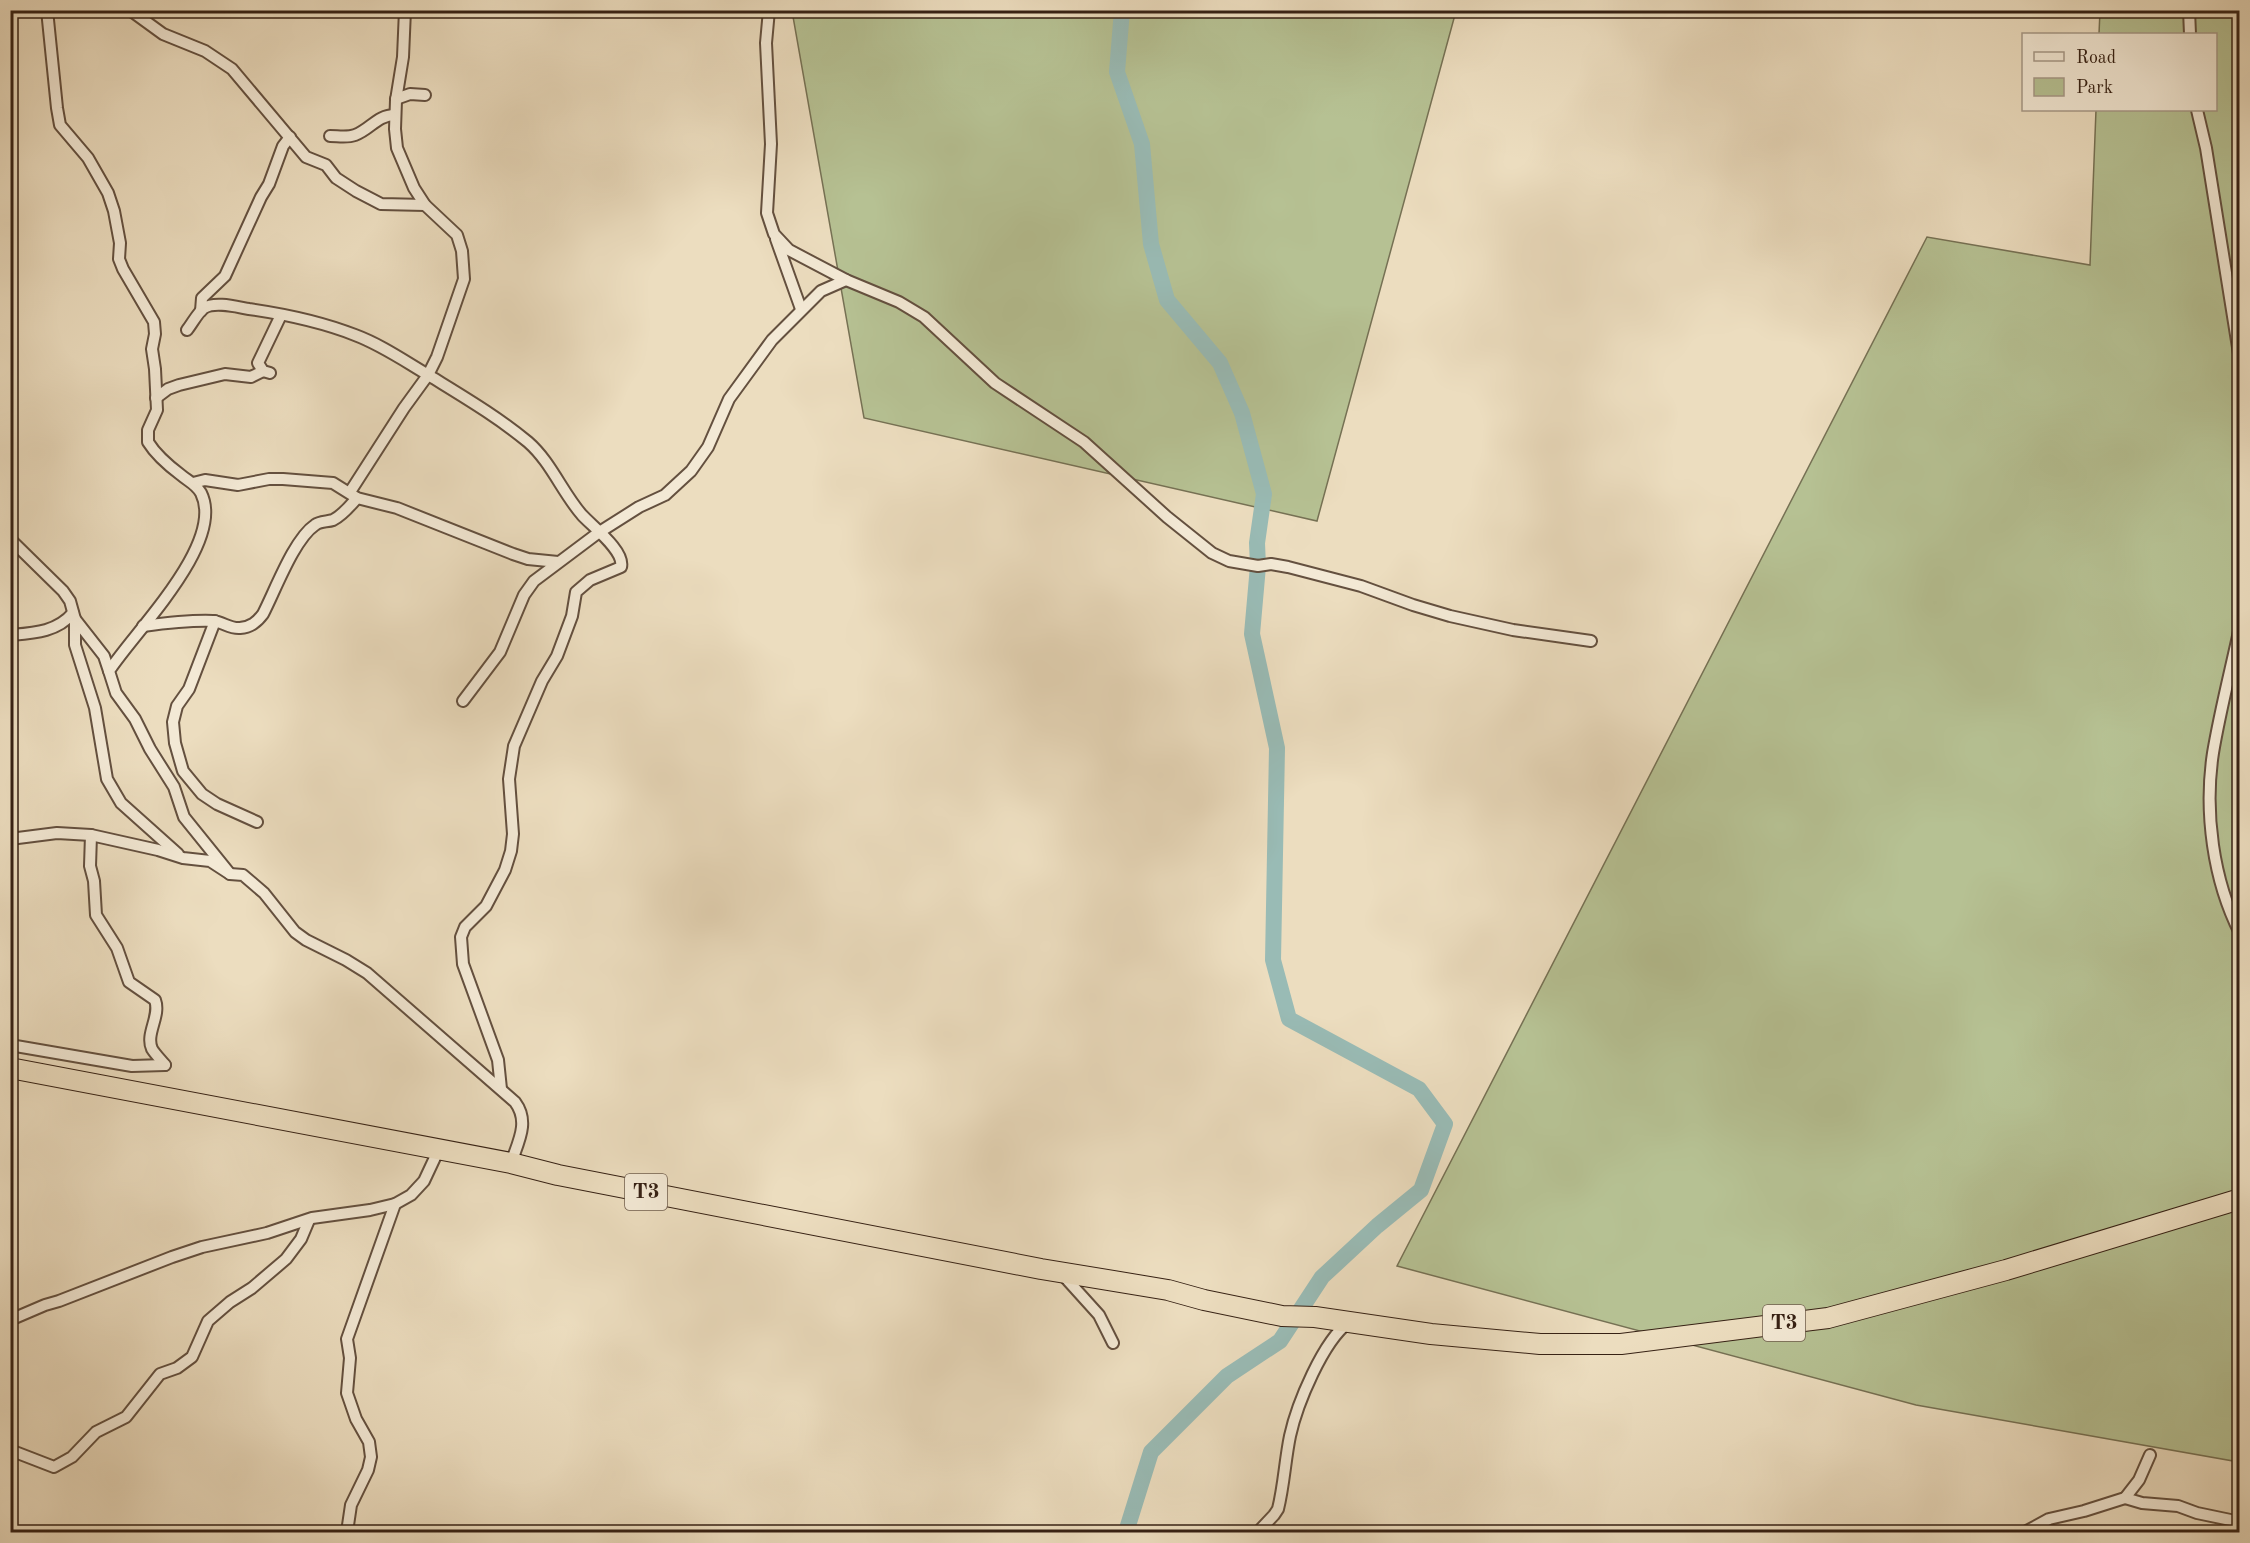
<svg xmlns="http://www.w3.org/2000/svg" width="2250" height="1543" viewBox="0 0 2250 1543" font-family="'Old Standard TT',serif">
  <style>
    .green { fill: #b6c193; stroke: #767154; stroke-width: 1.5 }
    .lines { fill: none; stroke-linecap: round; stroke-linejoin: round }
    .river { stroke: #99bbb5; stroke-width: 16 }
    .street-casing { stroke: #64503f; stroke-width: 14 }
    .highway-casing { stroke: #362114; stroke-width: 22 }
    .street { stroke: #f3e9d5; stroke-width: 10 }
    .highway { stroke: #ecddbf; stroke-width: 20 }
    .labels { text-anchor: middle; dominant-baseline: central; stroke-width: 4.5; stroke-linejoin: round; paint-order: stroke }
    .shield { fill: #f3e9d5; stroke: #6f5d4e; stroke-width: 1.5 }
    .shield-label { font-size: 21px; font-weight: bold; fill: #362114 }
  </style>
  <rect width="100%" height="100%" fill="#ecddbf"/>
  <filter id="stains"><feTurbulence type="fractalNoise" baseFrequency=".00333" numOctaves="4"/><feColorMatrix values="0 0 0 0 .2 0 0 0 0 .09 0 0 0 0 .02 0 0 0 .5 -.17"/></filter>
  <radialGradient id="worn" r=".72"><stop offset=".6" stop-color="#630" stop-opacity="0"/><stop offset="1" stop-color="#630" stop-opacity=".3"/></radialGradient>
  <!-- green -->
  <g class="green">
    <path d="M792,11H1456L1317,521L864,418Z"/>
    <path d="M2100,11H2239V1462L1916,1405L1397,1266L1927,237L2090,265L2096,110H2216V34H2099Z"/>
  </g>
  <g class="lines">
    <!-- river -->
    <path class="river" d="M1122,10L1117,72L1142,144L1151,244L1167,300L1220,363L1242,413L1264,494L1257,543L1258,566L1252,634L1277,748L1273,960L1289,1019L1419,1089L1445,1124L1421,1190L1377,1226L1322,1277L1280,1341L1227,1376L1151,1452L1126,1532"/>
    <!-- street casing -->
    <g class="street-casing">
      <g id="street">
        <path d="M47,10L57,108L60,125L88,158L108,193L114,211L120,243L119,259L123,269L154,322L155,334L152,349L155,369L157,410L148,430V442C156,455 169,466 181,475C188,481 196,484 201,493C226,543 135,631 109,671L116,693L135,719L150,749L174,787L184,817L230,874"/>
        <path d="M130,10L163,34L205,51L232,69L306,157L326,165L336,178L356,191L381,204L425,205"/>
        <path d="M769,10L766,43L771,144L767,213L774,234L789,250L846,280L899,302L924,317L995,383L1084,442L1167,517L1212,553L1229,561L1258,566L1271,564L1288,567L1361,586L1413,605L1450,616L1513,630L1591,641"/>
        <path d="M2189,10L2190,34"/>
        <path d="M396,99L410,94L425,95"/>
        <path d="M2197,110L2206,148L2240,360"/>
        <path d="M330,136C338,136 347,138 355,135C371,129 377,115 395,115"/>
        <path d="M776,239L801,309"/>
        <path d="M201,311L202,298L225,276L261,197L269,184L283,146L290,137"/>
        <path d="M187,330C192,324 198,312 204,308C215,301 237,307 249,309C284,314 322,322 355,335C382,345 406,362 430,376C464,397 498,417 528,442C551,462 562,492 582,515C593,527 625,551 621,567L590,580L576,592L572,616L557,656L542,681L514,746L509,779L513,834L511,851L505,870L486,906L465,927L461,937L463,964L498,1060L501,1089"/>
        <path d="M270,373L263,371L258,363L281,315"/>
        <path d="M156,398L168,389L179,385L225,374L251,377L263,371"/>
        <path d="M193,483L205,480L238,485L269,479H283L333,483L357,498L397,508L513,554L528,559L558,562"/>
        <path d="M350,492L404,408L428,375L437,357L464,279L462,251L457,235L425,205L414,188L397,148L395,129L396,100L403,57L405,10"/>
        <path d="M10,539L63,591L70,601L75,619V645L95,708L107,779L121,803L178,854"/>
        <path d="M75,619L104,656L109,671"/>
        <path d="M215,621L189,689L177,706L173,722L175,743L183,771L202,794L217,804L257,822"/>
        <path d="M143,626C166,623 190,620 213,621C223,622 230,629 240,628C251,627 257,622 263,614C275,591 294,539 315,525C320,521 327,522 333,520C343,515 350,506 357,498"/>
        <path d="M2240,627C2231,669 2220,711 2213,753C2204,812 2213,880 2240,933"/>
        <path d="M10,635C34,633 57,632 73,613"/>
        <path d="M463,701L500,652L524,595L534,581L598,533L639,507L665,495L691,471L708,447L729,399L772,340L821,291L846,280"/>
        <path d="M91,835L90,866L94,881L96,915L117,948L129,982L155,1000C161,1016 145,1034 152,1049C155,1054 161,1060 165,1065"/>
        <path d="M10,839L57,833L91,835L158,850L183,858L210,861L230,874L243,875L264,893L295,932L306,940L346,960L367,973L515,1102C530,1122 518,1142 511,1163"/>
        <path d="M10,1045L132,1066L165,1065"/>
        <path d="M1062,1274L1099,1315L1113,1343"/>
        <path d="M10,1320L45,1305L59,1301L172,1257L202,1247L267,1233L312,1218L370,1210L395,1204L411,1195L424,1181L439,1149"/>
        <path d="M10,1450L54,1467L72,1457L96,1432L126,1417L160,1374L177,1368L192,1357L208,1321L230,1302L252,1288L286,1259L301,1239L309,1220"/>
        <path d="M2125,1498L2142,1503L2178,1506L2197,1513L2240,1522"/>
        <path d="M347,1532L351,1505L368,1470L371,1457L369,1442L356,1419L347,1393L350,1358L347,1339L395,1204"/>
        <path d="M1258,1532L1274,1515L1278,1509C1284,1485 1285,1460 1290,1436C1297,1404 1323,1341 1349,1322"/>
        <path d="M2025,1532L2049,1519L2084,1511L2125,1498L2139,1480L2150,1455"/>
      </g>
    </g>
    <!-- highway casing -->
    <g class="highway-casing">
      <path id="highway" d="M10,1068L511,1163L558,1175L1041,1269L1168,1290L1204,1300L1282,1316L1315,1317L1431,1334L1540,1344H1621L1828,1318L2006,1270L2240,1199"/>
    </g>
    <!-- street -->
    <use href="#street" class="street"/>
    <!-- highway -->
    <use href="#highway" class="highway"/>
  </g>
  <g class="labels">
    <!-- shield labels -->
    <g class="shield">
      <rect x="625" y="1174" width="42" height="36" rx="4.5"/>
      <rect x="1763" y="1305" width="42" height="36" rx="4.5"/>
    </g>
    <g class="shield-label">
      <text x="646" y="1192">T3</text>
      <text x="1784" y="1323">T3</text>
    </g>
  </g>
  <!-- margin -->
  <rect width="2250" height="1543" fill="none" stroke="#ecddbf" stroke-width="36"/>
  <rect x="12" y="12" width="2226" height="1519" fill="none" stroke="#362114" stroke-width="3"/>
  <rect x="18" y="18" width="2214" height="1507" fill="none" stroke="#362114" stroke-width="1.5"/>
  <!-- legend -->
  <rect x="2022" y="33" width="195" height="78" fill="#f3e9d5" stroke="#a79988" stroke-width="1.5"/>
  <rect x="2034" y="52" width="30" height="9" fill="#f3e9d5" stroke="#a79988" stroke-width="1.5"/>
  <text x="2076" y="63" font-size="18" fill="#362114">Road</text>
  <rect x="2034" y="78" width="30" height="18" fill="#b6c193" stroke="#a79988" stroke-width="1.5"/>
  <text x="2076" y="93" font-size="18" fill="#362114">Park</text>
  <rect width="100%" height="100%" filter="url(#stains)"/>
  <rect width="100%" height="100%" fill="url(#worn)"/>
</svg>
